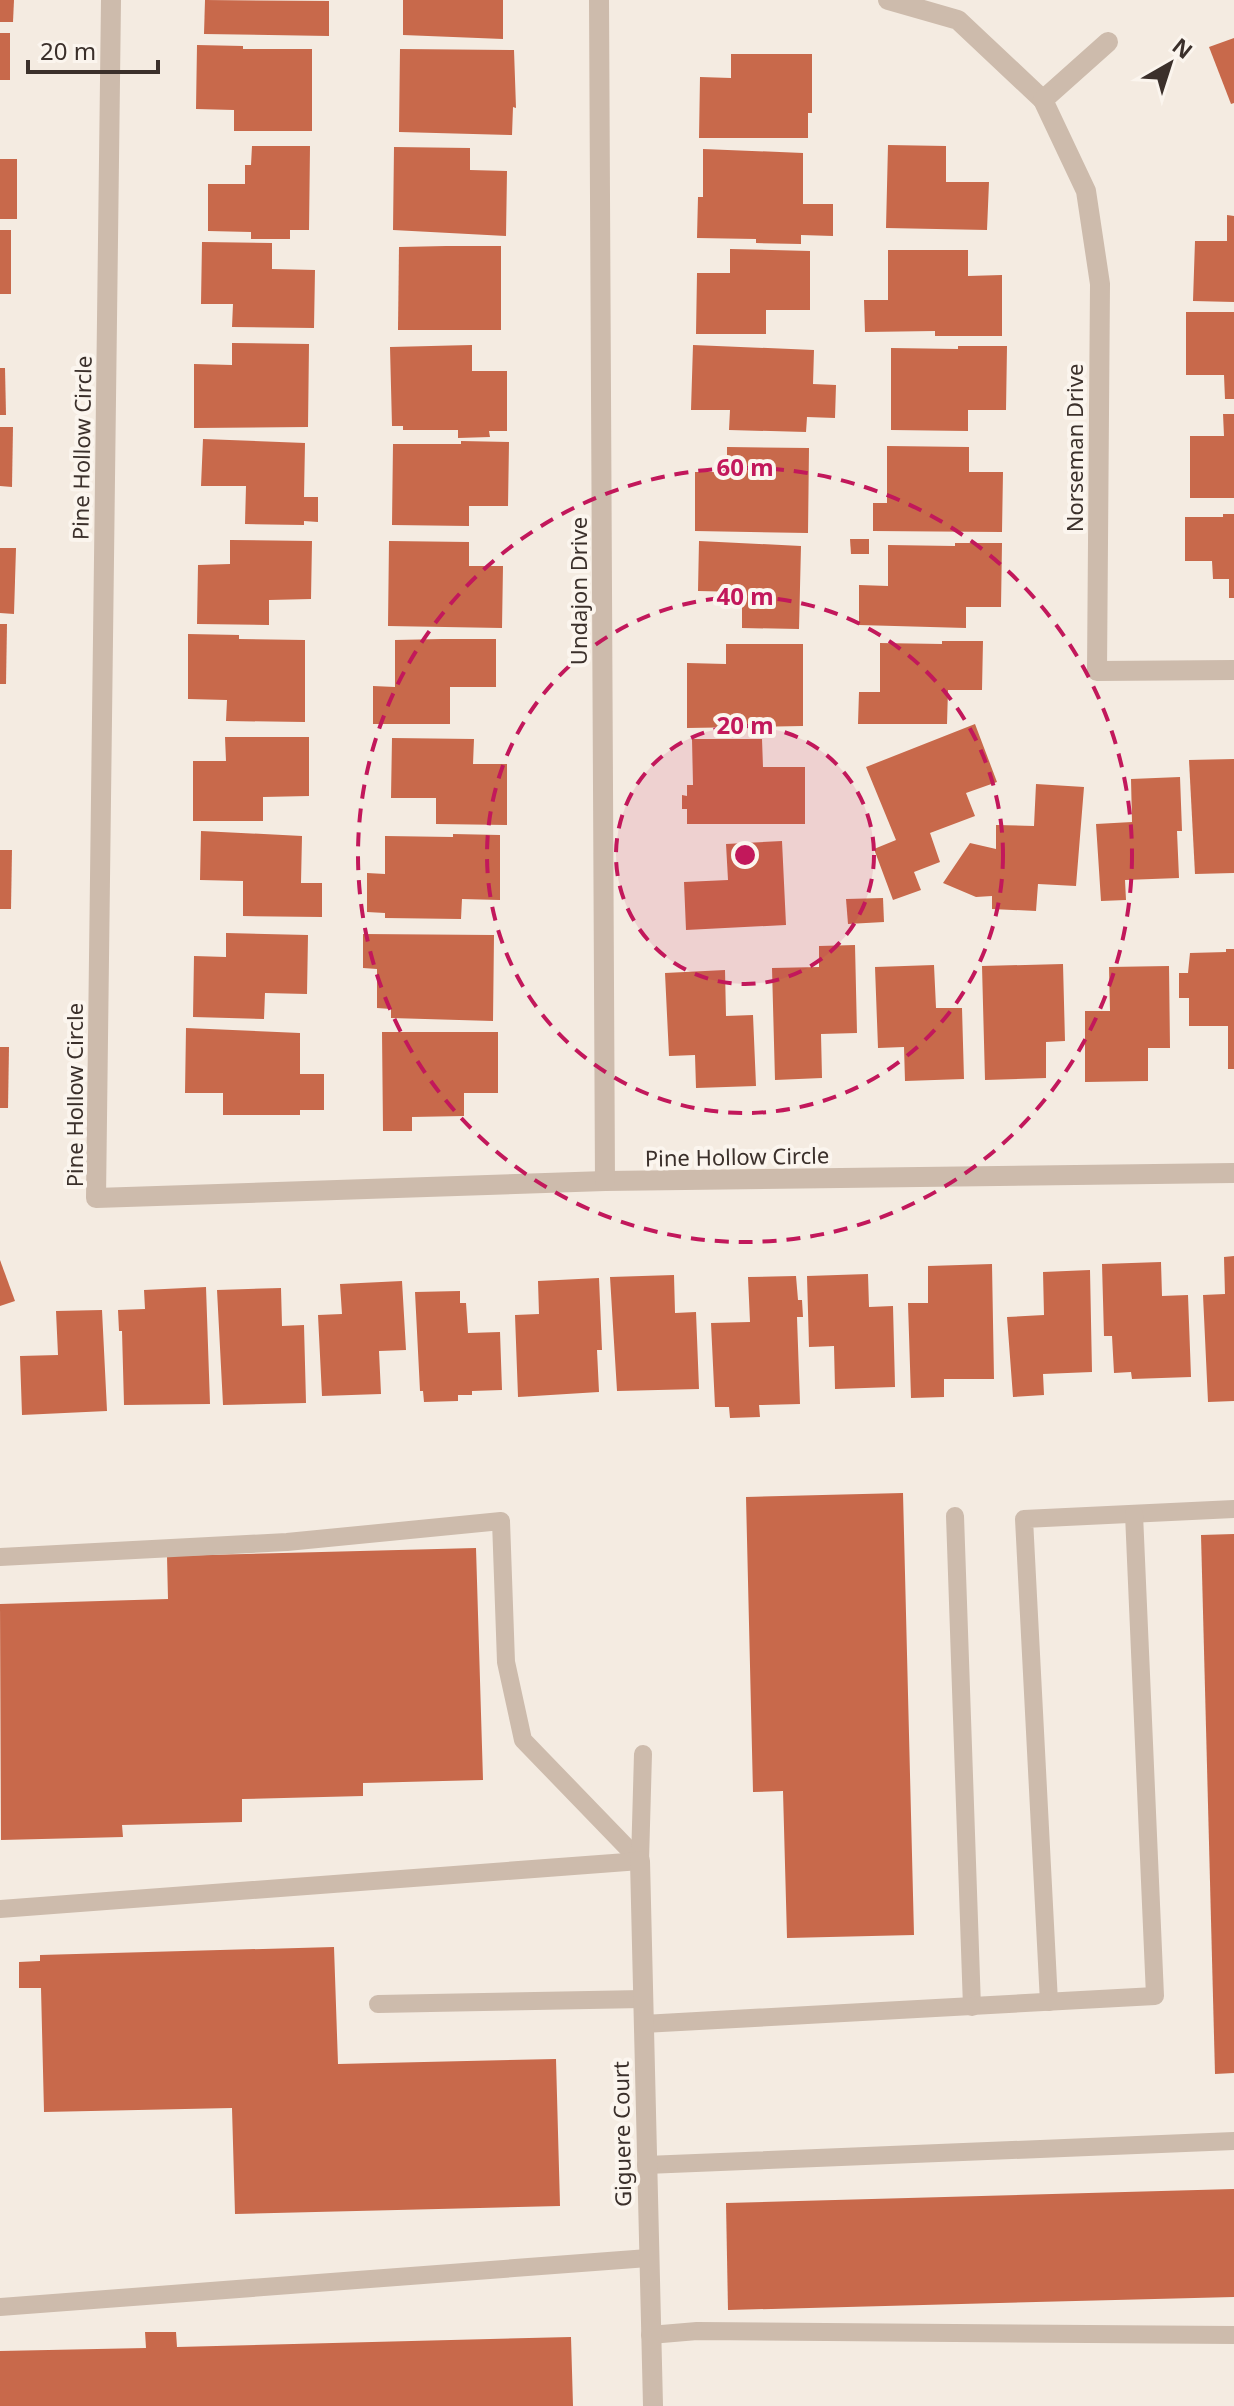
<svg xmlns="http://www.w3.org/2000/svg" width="1234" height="2406" viewBox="0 0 1234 2406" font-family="'Noto Sans',sans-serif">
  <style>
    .building { fill: #c8694b }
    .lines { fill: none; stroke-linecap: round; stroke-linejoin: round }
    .service { stroke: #cdbbac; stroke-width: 18 }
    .minor { stroke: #cdbbac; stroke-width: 20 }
    .ring { fill: none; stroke: #c2185b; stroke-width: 4; stroke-dasharray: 14 10 }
    .labels { text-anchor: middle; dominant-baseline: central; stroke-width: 8; stroke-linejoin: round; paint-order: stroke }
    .street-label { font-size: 22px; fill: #3b302b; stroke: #fbf5ee }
    .centre { fill: #c2185b; stroke: #fbf5ee; stroke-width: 4 }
    .ring-label { font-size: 24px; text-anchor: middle; font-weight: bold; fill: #c2185b; stroke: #fbf5ee; stroke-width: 8; stroke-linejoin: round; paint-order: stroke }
  </style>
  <rect width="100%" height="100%" fill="#f4ebe1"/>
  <!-- building -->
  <g class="building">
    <path d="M0,0H14L13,22H0Z"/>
    <path d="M205,0L329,1V36L204,34Z"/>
    <path d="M403,0H503V39L403,35Z"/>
    <rect x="0" y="33" width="10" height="47"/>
    <path d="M1234,38V103L1231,104L1209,47Z"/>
    <path d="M197,45L243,46V49H312V131H234V110L196,109Z"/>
    <path d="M400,49L514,50L516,108L513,107L512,135L399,132Z"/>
    <path d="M731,54H812V113H808V138H699L700,77L731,78Z"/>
    <path d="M888,145L946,146V182H989L987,230L886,228Z"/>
    <path d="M252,146H310L309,230H290V239H251V232L208,231V184H245V165H251Z"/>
    <path d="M394,147L470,148V170L507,171L506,236L393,230Z"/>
    <path d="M703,149L803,153V204H833V236L801,235V244L756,243V239L697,238L698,197H703Z"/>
    <rect x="0" y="159" width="17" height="60"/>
    <path d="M1227,215L1234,216V302L1193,301L1195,241H1227Z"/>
    <rect x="0" y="230" width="11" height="64"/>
    <path d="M202,242L272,243V269L315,270L314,328L232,327L233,304H201Z"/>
    <path d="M446,246H501V330H398L399,247Z"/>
    <path d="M730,249L810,251V310H766V334H696L697,273H730Z"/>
    <path d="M888,250H968V276L1002,275V336H935V331L865,332L864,300H888Z"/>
    <path d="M1186,312H1234V399H1225L1224,375H1186Z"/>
    <path d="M232,343L309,344L308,427L194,428V364L232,365Z"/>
    <path d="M472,345V371H507V431H489L490,437L458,438V430H403V426H392L390,347Z"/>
    <path d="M693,345L814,350L813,384L836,385L835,418L807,417L806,432L729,430L730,410H691Z"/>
    <path d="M958,346H1007L1006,410H968V431L891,430V348L958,349Z"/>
    <path d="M0,368H5L6,415H0Z"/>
    <path d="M1223,414H1234V498H1190V436H1224Z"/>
    <path d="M0,427H13L12,487L0,486Z"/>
    <path d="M203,439L305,443L304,497H318V522L304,521V525L245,524L246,486H201Z"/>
    <path d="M461,441L509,442L508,506H469V526L392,525L393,444H461Z"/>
    <path d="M887,446L969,447V472H1003L1002,532L873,531V503H887Z"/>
    <path d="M727,447L809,448L808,533L695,531V472H727Z"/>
    <path d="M1223,514H1234V598H1229V579H1213L1212,561H1185V517H1223Z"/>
    <path d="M850,539H869V554H851Z"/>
    <path d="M230,540L312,541L311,599L269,600V625L197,624L198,565L230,564Z"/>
    <path d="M389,541L469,542V566H503L502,628L388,626Z"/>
    <path d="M699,541L801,546L799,629L742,628V592L698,591Z"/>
    <path d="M955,543H1002L1001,607H966V628L859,625V585L888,586V545L955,546Z"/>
    <path d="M0,548H16L14,614L0,613Z"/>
    <path d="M0,624H7L6,684H0Z"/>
    <path d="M188,634L239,635V639L305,640V722L226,721L227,700L188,699Z"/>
    <path d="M442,639H496V687H450V724H373V686L395,687V640Z"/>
    <path d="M942,641H983L982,690H948L947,724H858L859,692H880V643L942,644Z"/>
    <path d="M726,644H803V726L687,728V663L726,664Z"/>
    <path d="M975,724L997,782L966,793L975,816L930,833L940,862L914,872L921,890L893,900L874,849L896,840L866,767Z"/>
    <path d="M225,737H309V796L263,797V821H193V761H226Z"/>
    <path d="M392,738L474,739L473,764H507V825L436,824V798H391Z"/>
    <path d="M692,739H762L763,767H805V824H687V809H682V795L687,796V785H693Z"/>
    <path d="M1234,759V873L1195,874L1189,760Z"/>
    <path d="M1180,777L1182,831H1177L1179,878L1125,880L1126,900L1101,901L1096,824L1132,822L1131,779Z"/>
    <path d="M1036,784L1084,787L1076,886L1038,884L1036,911L992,909V896L976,897L943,883L970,843L996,849V825L1034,826Z"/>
    <path d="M201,831L302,836L301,883H322V917L243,916V881L200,880Z"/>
    <path d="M453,834L500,835V900L462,899L461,919L385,918V913L367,912V873L385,874V836L453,837Z"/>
    <path d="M782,841L786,925L686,930L684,882L728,880L726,844Z"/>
    <path d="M0,850H12L11,909H0Z"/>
    <path d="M883,898L884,922L848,924L846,899Z"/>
    <path d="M226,933L308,935L307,994L265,993L264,1019L193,1017L194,956L226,957Z"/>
    <path d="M363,934L494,935L493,1021L391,1018V1009L377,1008V969L363,968Z"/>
    <path d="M855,945L857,1033L821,1034L822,1078L775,1080L772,968L819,967V946Z"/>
    <path d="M1226,949H1234V1069H1228V1026H1189V998H1179V973H1188L1190,953L1226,952Z"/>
    <path d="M1063,964L1065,1041L1046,1042V1078L985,1080L982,966Z"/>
    <path d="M934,965L936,1008H962L964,1079L905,1081L904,1047L878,1048L875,967Z"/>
    <path d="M1169,966L1170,1048H1148V1081L1085,1082V1011H1110L1109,967Z"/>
    <path d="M725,970L726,1016L753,1015L756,1086L696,1088L695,1055L669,1056L665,973Z"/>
    <path d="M186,1028L300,1033V1074H324V1110H300V1115H223V1093H185Z"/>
    <path d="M382,1032H498V1093H464V1116L412,1117V1131H383Z"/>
    <path d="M0,1047H9L8,1108H0Z"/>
    <path d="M1234,1256V1401L1208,1402L1203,1295L1225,1294L1224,1257Z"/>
    <path d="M0,1260L15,1301L0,1306Z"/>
    <path d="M1161,1262L1162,1296L1188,1295L1191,1377L1132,1379L1131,1372L1114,1373L1112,1336H1104L1102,1264Z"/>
    <path d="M992,1264L994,1379H944V1397L911,1398L908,1303H928V1266Z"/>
    <path d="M1090,1270L1092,1372L1043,1374L1044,1395L1013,1397L1007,1317L1044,1315L1043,1272Z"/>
    <path d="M868,1274L869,1307L893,1306L895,1387L835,1389L834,1346L809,1347L807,1276Z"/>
    <path d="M674,1275L675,1313L696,1312L699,1389L617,1391L610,1277Z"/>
    <path d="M796,1276L798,1300H802L803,1317H797L800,1404L759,1405L760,1417L730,1418L729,1407H715L711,1323L750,1322L748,1277Z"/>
    <path d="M599,1278L602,1350H597L599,1392L518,1397L515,1315L539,1314L538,1281Z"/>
    <path d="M402,1281L406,1350L379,1351L381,1394L322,1396L318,1315L342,1314L340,1284Z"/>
    <path d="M206,1287L210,1404L124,1405L122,1331H119L118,1310L145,1309L144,1290Z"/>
    <path d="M281,1288L282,1326L304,1325L306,1403L223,1405L217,1290Z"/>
    <path d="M460,1291V1303H466L468,1333L500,1332L502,1390L472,1391V1395H458V1401L424,1402L423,1391H420L415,1292Z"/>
    <path d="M102,1310L107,1411L22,1415L20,1356L58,1355L56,1311Z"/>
    <path d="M903,1493L914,1935L787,1938L783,1791L753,1792L746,1497Z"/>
    <path d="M1234,1534V2073L1215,2074L1201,1535Z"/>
    <path d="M476,1548L483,1780L363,1783V1796L242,1799V1822L122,1825L123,1837L1,1840L0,1604L168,1599L167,1556Z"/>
    <path d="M334,1947L338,2064L556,2059L560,2206L235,2214L232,2108L44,2112L41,1988H19V1962L40,1961V1955Z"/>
    <path d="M1234,2189V2297L728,2310L726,2203Z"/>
    <path d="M145,2332H176L177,2347L571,2337L573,2406H0V2351L146,2348Z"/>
  </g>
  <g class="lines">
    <!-- service -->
    <g class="service">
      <path d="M955,1516L972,2007"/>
      <path d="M0,1557L287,1542L501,1521L506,1662L523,1740L640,1861"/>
      <path d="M640,1861L643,1754"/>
      <path d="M0,1909L640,1861"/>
      <path d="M1049,2002L1024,1519L1234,1509"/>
      <path d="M378,2004L643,1999"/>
      <path d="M643,2024L1155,1996L1134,1514"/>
      <path d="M646,2165L1234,2141"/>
      <path d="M0,2307L648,2258"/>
      <path d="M650,2335L697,2331L1234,2335"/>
    </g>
    <!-- minor -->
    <g class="minor">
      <path d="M111,0L96,1198L605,1181L1234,1173"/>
      <path d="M599,0L605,1181"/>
      <path d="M888,0L958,20L1043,100"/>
      <path d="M1108,42L1043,100L1086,191L1100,284L1097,671L1234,670"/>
      <path d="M640,1861L653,2406"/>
    </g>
  </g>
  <!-- distance rings -->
  <circle cx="745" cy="855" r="129" fill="#c2185b" fill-opacity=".12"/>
  <g class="ring">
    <circle cx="745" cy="855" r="129"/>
    <circle cx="745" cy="855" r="258"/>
    <circle cx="745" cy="855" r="387"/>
  </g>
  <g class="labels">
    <!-- street labels -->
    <g class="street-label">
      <text transform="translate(81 448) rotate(-89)">Pine Hollow Circle</text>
      <text transform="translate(1074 448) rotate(-90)">Norseman Drive</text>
      <text transform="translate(578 591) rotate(-90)">Undajon Drive</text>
      <text transform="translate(74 1095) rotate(-90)">Pine Hollow Circle</text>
      <text transform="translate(737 1156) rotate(-1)">Pine Hollow Circle</text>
      <text transform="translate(621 2134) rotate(-91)">Giguere Court</text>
    </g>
  </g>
  <circle cx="745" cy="855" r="12" class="centre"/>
  <g class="ring-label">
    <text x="745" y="476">60 m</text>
    <text x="745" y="605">40 m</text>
    <text x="745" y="734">20 m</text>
  </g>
  <!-- north arrow -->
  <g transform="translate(1170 64) rotate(39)" stroke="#fbf5ee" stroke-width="6" paint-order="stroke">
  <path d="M0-6L14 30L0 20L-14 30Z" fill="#3b302b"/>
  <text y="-12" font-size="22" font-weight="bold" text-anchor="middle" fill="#3b302b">N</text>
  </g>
  <!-- scale -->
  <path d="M28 60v12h130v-12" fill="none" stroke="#3b302b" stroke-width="4"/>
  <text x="40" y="60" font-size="24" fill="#3b302b" stroke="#fbf5ee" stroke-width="6" paint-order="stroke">20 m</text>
</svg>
